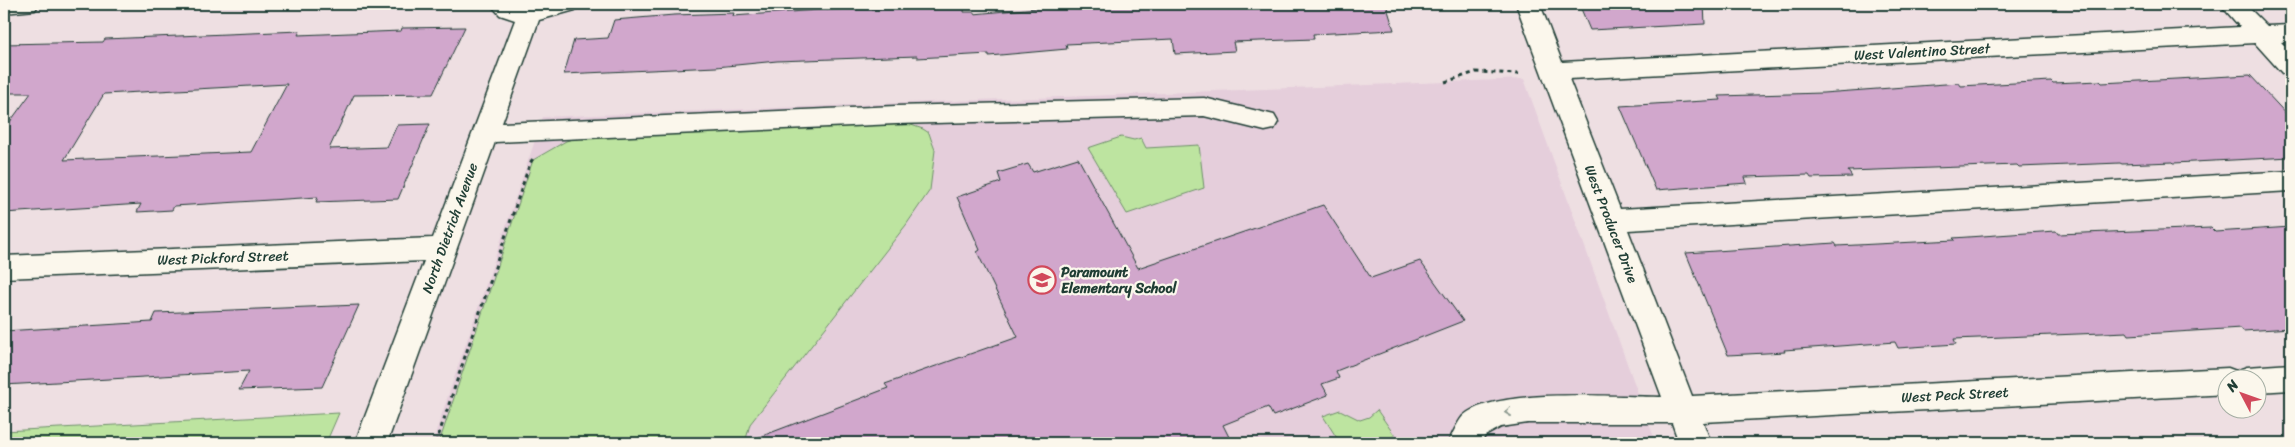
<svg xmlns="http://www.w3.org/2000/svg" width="2295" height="447" viewBox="0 0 2295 447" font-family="Sriracha,sans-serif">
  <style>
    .built { fill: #e5cedb }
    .green { fill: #bde4a0; stroke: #6e906a }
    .building { fill: #d1a7cc; stroke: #1f3d34; fill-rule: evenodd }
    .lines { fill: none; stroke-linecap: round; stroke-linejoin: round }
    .minor-casing { stroke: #1f3d34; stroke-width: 3 }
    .path { stroke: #1f3d34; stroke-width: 3; stroke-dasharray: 4 4; stroke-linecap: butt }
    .minor { fill: #fbf7ec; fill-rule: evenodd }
    .oneway { stroke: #8d9a90 }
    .labels { text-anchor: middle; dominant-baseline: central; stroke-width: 4.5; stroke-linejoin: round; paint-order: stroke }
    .street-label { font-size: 14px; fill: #1f3d34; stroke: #fbf7ec }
    .poi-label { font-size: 14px; font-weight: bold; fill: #1f3d34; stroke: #fbf7ec; text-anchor: start }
  </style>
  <rect width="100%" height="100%" fill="#eedfe2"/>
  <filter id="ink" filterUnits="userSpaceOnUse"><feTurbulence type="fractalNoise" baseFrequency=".02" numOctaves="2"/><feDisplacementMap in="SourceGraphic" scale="10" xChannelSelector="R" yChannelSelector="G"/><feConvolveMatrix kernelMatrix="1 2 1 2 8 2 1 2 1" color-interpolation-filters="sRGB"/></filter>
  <g filter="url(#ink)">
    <!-- built -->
    <path class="built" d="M1524,79L1656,443H432L543,117Z"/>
    <!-- green -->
    <g class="green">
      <path d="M908,124L923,129L929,133L932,142L935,150L930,190L906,225L750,424L745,443H439L533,160L566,141L576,138Z"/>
      <path d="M1121,137L1134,140L1141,138L1146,148L1199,145L1204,188L1127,214L1088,148Z"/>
      <path d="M1340,410L1360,420L1369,417L1377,410L1395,436L1377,443H1340L1323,416Z"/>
      <path d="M339,413L326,443H4V431Z"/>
    </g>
    <!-- building -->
    <g class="building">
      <path d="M931,4H965L964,12H974V14L1078,4H1386L1394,30L1313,34L1314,39L1233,42L1235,51L1175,54L1173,39L1066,44L1067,49L989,56V54L917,58V56L777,61L716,67L564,74L574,40L608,38L614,20L674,15L734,13L733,16L818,10L919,8V5Z"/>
      <path d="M1579,4H1704L1705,24L1590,30Z"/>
      <path d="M465,27L433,94L354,95L329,149L387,147L397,125L430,124L398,199L316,202L318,197L174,206L172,210L137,212L141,204L4,213V130L31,93H4V44L103,42L105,39L300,31L298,35L401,31L402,28ZM287,84L251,152L64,160L104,94Z"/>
      <path d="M2250,75L2291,119V157L2174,163L2173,162L2122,164L2120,163L2019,167L2017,165L1848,171L1852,177L1811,178L1809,175L1745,177L1747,183L1656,190L1620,106L1721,100L1719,96L1823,93L1959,83L1961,86L2051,81L2053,83L2100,81L2102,83Z"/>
      <path d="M1078,158L1138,268L1323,205L1371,278L1420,261L1463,321L1336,371L1339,378L1322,384L1328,395L1273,416L1268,407L1223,425L1232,443H749V441L888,388L885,384L1018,337L977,252L980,250L957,197L1001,182L998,173L1028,164L1033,172Z"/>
      <path d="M2291,227V328L2243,331L2241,328L2129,335L2127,332L1954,339L1956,344L1898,348L1895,342L1784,350L1785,352L1728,355L1686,253L1835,243L1837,246L1955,240L1953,238L2056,231L2058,234L2211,228L2215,232Z"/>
      <path d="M359,305L322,387L239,390L249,371L4,385V331L152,322L156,313Z"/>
    </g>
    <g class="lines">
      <!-- minor casing -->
      <g class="minor-casing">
        <g id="minor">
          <path d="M4,4H39L35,10L4,13Z"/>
          <path d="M490,4L524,6L579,4L575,10L539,20L502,123L896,106L1204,98L1274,115L1278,122L1274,129L1265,131L1204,116L896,124L495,142L387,443H355L424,261L4,278V256L433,238L515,20L500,15Z"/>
          <path d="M1516,4H1540L1562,62L2240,27L2220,4H2245L2267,26L2291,25V41L2281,42L2291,52V76L2282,73L2255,43L1569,79L1620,209L2291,171V191L1628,230L1692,396L2228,368L2236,371L2247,367L2291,364V390L2258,392V380H2228V394L1703,422L1711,443H1679L1672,423H1528L1501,427L1485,436L1481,443H1448C1452,435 1457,423 1463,416C1493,387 1619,397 1662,397Z"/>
        </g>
      </g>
      <!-- path -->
      <g class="path">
        <path d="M1445,82L1476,72L1519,74"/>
        <path d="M436,443L530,163L535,156"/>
      </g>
      <!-- minor -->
      <use href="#minor" class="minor"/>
    </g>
    <!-- one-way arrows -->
    <defs><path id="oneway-chevron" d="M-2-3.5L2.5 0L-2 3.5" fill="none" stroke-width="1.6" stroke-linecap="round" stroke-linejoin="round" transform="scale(1.25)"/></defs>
    <use class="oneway" href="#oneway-chevron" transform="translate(1508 412) rotate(173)"/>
  </g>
  <!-- icons -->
  <defs>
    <g id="school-ring" transform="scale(1.4375)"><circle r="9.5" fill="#fbf7ec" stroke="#d1495b" stroke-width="1.5"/><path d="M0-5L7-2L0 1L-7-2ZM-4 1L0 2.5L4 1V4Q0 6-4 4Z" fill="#d1495b"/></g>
  </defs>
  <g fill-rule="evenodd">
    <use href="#school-ring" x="1042" y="280"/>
  </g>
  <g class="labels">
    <!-- street labels -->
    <g class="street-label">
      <text transform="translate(1922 52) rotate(-3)">West Valentino Street</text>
      <text transform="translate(1611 224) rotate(69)">West Producer Drive</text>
      <text transform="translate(450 228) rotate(-70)">North Dietrich Avenue</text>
      <text transform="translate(223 258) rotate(-2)">West Pickford Street</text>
      <text transform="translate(1955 395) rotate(-3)">West Peck Street</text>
    </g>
    <!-- poi labels -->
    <g class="poi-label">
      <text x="1061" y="272">Paramount<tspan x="1061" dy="16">Elementary School</tspan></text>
    </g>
  </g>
  <!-- margin -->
  <rect width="2295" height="447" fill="none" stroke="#fbf7ec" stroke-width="20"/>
  <rect x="10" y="10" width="2275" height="427" fill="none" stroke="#1f3d34" stroke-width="2" filter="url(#ink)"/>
  <!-- north arrow -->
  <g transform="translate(2242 394) rotate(311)"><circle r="24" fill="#fbf7ec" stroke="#a3ada2"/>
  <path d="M0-4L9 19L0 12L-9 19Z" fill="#d1495b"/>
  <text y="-8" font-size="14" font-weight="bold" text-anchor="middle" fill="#1f3d34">N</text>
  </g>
</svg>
